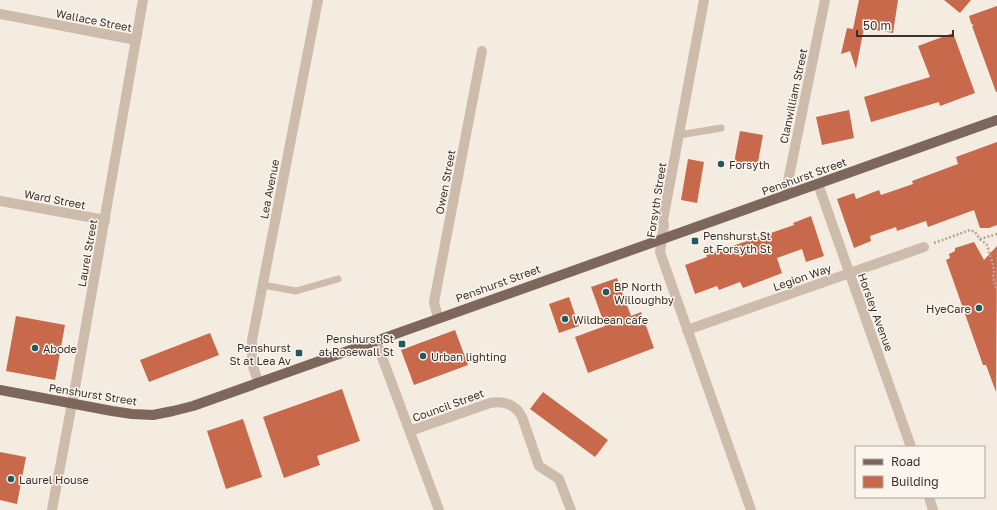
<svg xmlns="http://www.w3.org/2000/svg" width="997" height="510" viewBox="0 0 997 510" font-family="'Golos Text',sans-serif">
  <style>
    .building { fill: #c8694b }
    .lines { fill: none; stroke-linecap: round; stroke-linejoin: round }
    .path { stroke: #b9a596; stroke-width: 2.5; stroke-dasharray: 2 2; stroke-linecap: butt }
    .service { stroke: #cdbbac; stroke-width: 7 }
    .minor { stroke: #cdbbac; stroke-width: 10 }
    .primary { stroke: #7d675c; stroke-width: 10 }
    .poi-dot { fill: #1f5a5e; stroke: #fbf5ee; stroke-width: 1.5 }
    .labels { text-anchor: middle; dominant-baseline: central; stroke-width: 3; stroke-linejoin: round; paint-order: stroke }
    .street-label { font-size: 11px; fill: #3b302b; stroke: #fbf5ee }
    .poi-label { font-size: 11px; fill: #3b302b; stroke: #fbf5ee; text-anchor: start }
  </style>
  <rect width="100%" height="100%" fill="#f4ebe1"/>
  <!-- building -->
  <g class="building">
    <path d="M859,0H898L893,33L864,28L856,69L850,51L841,54L847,28L853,29Z"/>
    <path d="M944,0H971L960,13Z"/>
    <path d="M997,6V92H996L972,26H974L971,23L969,16Z"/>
    <path d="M953,33L975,93L940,106L939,102L871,122L864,97L930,77L918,46Z"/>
    <path d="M849,110L854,138L822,145L816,117Z"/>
    <path d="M740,131L763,135L757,167L734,163Z"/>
    <path d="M997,142V225L989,228H980L974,210L928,227L926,221L897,231L896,227L870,236L871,241L854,248L837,199L854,193L856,199L879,190L881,195L913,184L912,181L958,164L956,157Z"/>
    <path d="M688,159L704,162L697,203L681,200Z"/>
    <path d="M811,216L824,256L806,262L802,249L777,258L782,273L743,288L740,282L719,290L717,286L695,294L685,265L707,257L706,255L794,225L793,223Z"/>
    <path d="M974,242L984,260L997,246L996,392L986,365H983L946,260L950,258L949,254L955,251V248Z"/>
    <path d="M617,278L631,316L641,312L654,348L588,373L575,337L605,326L591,287Z"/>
    <path d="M569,297L579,326L559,333L549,304Z"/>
    <path d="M16,316L65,325L55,380L6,371Z"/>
    <path d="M455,330L468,365L414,385L401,350Z"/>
    <path d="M210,333L219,355L149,382L140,360Z"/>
    <path d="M342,389L360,441L317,456L320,465L284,478L263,417Z"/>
    <path d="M543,392L608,440L595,457L530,409Z"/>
    <path d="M243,419L262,477L226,489L207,431Z"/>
    <path d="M0,452L26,457L17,504L0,500Z"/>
  </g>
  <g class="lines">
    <!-- path -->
    <g class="path">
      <path d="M980,239L987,245L993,265L994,271L993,277L997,291"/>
      <path d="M934,243L970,230L975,232L980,239L997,234"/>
    </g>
    <!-- service -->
    <g class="service">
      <path d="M679,135L721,128"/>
      <path d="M263,285L296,291L338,279"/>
    </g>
    <!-- minor -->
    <g class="minor">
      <path d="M704,0L663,220L664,225L660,252L751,510"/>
      <path d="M0,14L136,40"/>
      <path d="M818,184L911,447"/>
      <path d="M785,196L825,0"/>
      <path d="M0,201L105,220"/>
      <path d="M438,318L434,302L482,51"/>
      <path d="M687,330L924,247"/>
      <path d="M376,341L439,510"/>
      <path d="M258,382L252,363V340L318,0"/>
      <path d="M410,431L490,403C504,400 516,405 522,417L539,466L559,479L571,510"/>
      <path d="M929,497L933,510"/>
      <path d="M52,510L76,382L143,0"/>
    </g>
    <!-- primary -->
    <path class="primary" d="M0,390L112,411L132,414L153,415L173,411L193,406C461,310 729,216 997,120"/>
  </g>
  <!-- markers -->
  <g class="poi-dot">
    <circle cx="721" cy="164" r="4"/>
    <rect x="691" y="237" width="8" height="8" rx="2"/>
    <circle cx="606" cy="292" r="4"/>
    <circle cx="979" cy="308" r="4"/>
    <circle cx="565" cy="319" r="4"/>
    <rect x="398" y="340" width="8" height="8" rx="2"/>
    <circle cx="35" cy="348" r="4"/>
    <rect x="295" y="349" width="8" height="8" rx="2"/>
    <circle cx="423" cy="356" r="4"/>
    <circle cx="11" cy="479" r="4"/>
  </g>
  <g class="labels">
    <!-- street labels -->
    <g class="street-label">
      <text transform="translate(94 20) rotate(11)">Wallace Street</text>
      <text transform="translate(793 96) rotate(-78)">Clanwilliam Street</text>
      <text transform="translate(804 176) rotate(-20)">Penshurst Street</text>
      <text transform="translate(445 182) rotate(-79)">Owen Street</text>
      <text transform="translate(269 189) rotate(-79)">Lea Avenue</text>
      <text transform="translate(55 199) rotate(11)">Ward Street</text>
      <text transform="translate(656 200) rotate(-81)">Forsyth Street</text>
      <text transform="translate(87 253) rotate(-80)">Laurel Street</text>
      <text transform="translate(802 277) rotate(-19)">Legion Way</text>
      <text transform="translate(498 283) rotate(-20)">Penshurst Street</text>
      <text transform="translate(876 312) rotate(70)">Horsley Avenue</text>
      <text transform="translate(93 394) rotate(9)">Penshurst Street</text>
      <text transform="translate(448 405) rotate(-20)">Council Street</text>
    </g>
    <!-- poi labels -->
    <g class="poi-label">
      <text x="729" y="164">Forsyth</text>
      <text x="703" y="235">Penshurst St<tspan x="703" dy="13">at Forsyth St</tspan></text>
      <text x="614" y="286">BP North<tspan x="614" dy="13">Willoughby</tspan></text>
      <text x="971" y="308" text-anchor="end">HyeCare</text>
      <text x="573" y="319">Wildbean cafe</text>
      <text x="394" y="338" text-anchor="end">Penshurst St<tspan x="394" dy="13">at Rosewall St</tspan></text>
      <text x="291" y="347" text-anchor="end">Penshurst<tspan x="291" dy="13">St at Lea Av</tspan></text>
      <text x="43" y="348">Abode</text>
      <text x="431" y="356">Urban lighting</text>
      <text x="19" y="479">Laurel House</text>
    </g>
  </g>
  <!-- legend -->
  <rect x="855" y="446" width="130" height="52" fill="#fbf5ee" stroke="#aea6a0"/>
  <rect x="863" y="459" width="20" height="6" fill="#7d675c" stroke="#aea6a0"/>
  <text x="891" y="466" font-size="12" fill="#3b302b">Road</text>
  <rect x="863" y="476" width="20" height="12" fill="#c8694b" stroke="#aea6a0"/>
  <text x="891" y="486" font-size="12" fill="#3b302b">Building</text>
  <!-- scale -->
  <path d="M857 30v6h96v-6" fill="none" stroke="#3b302b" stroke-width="2"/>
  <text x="863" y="30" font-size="12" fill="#3b302b" stroke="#fbf5ee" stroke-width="3" paint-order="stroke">50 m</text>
</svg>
